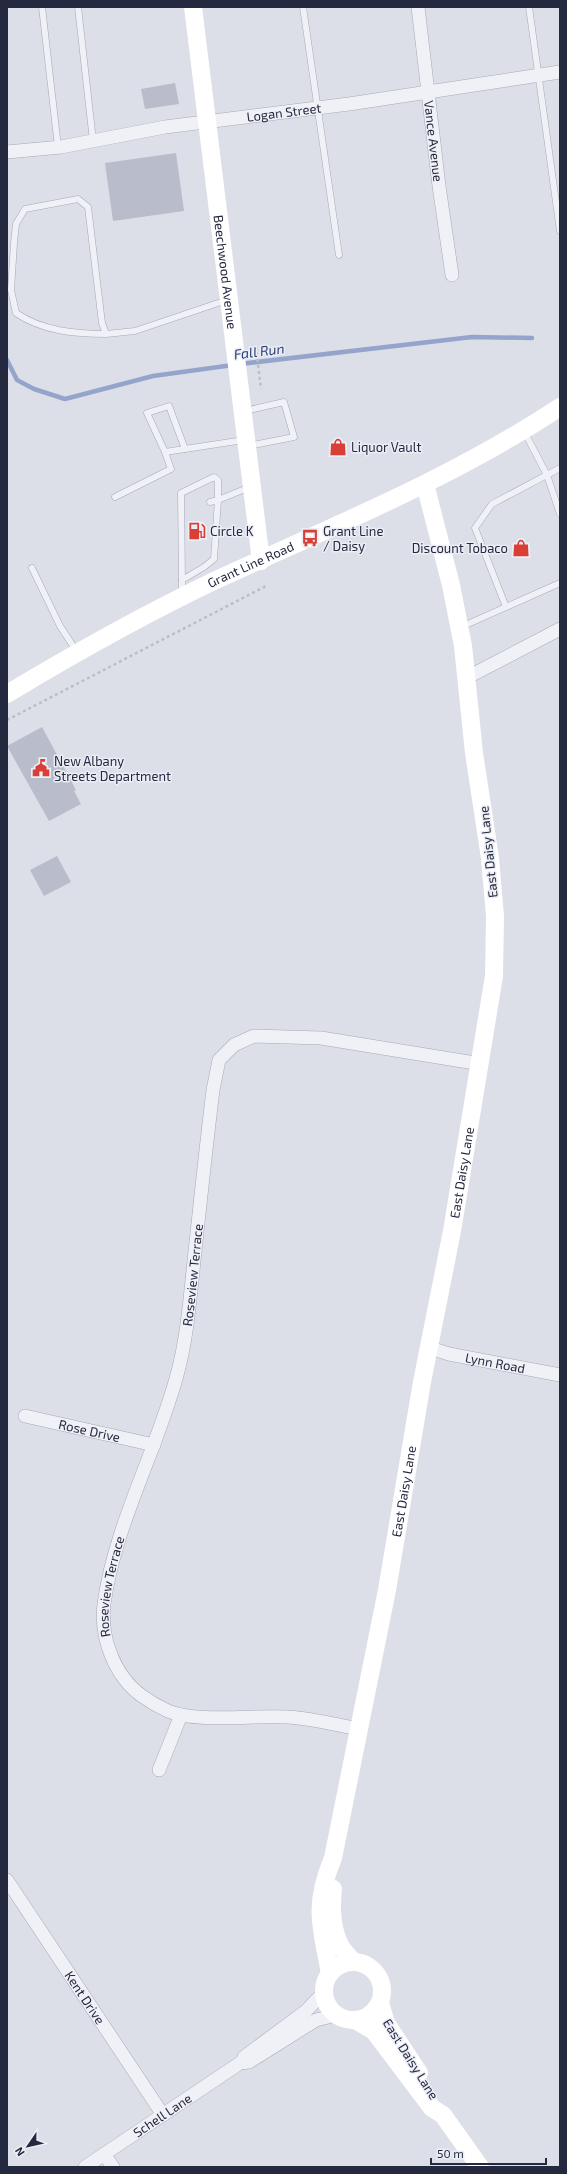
<svg xmlns="http://www.w3.org/2000/svg" width="567" height="2174" viewBox="0 0 567 2174" font-family="'Exo 2',sans-serif">
  <style>
    .lines { fill: none; stroke-linecap: round; stroke-linejoin: round }
    .stream { stroke: #94a4cb; stroke-width: 4.5 }
    .building { fill: #b9bccb }
    .lane-casing { stroke: #a6a8b6; stroke-width: 7 }
    .street-casing { stroke: #a6a8b6; stroke-width: 14 }
    .path { stroke: #bbbdc7; stroke-width: 2.5; stroke-dasharray: 3 3; stroke-linecap: butt }
    .lane { stroke: #f0f1f6; stroke-width: 6 }
    .street { stroke: #f0f1f6; stroke-width: 13 }
    .secondary { stroke: #fff; stroke-width: 18 }
    .labels { text-anchor: middle; dominant-baseline: central; stroke-width: 3; stroke-linejoin: round; paint-order: stroke }
    .street-label { font-size: 13px; fill: #252940; stroke: #eceef6 }
    .poi-label { font-size: 13px; fill: #252940; stroke: #eceef6; text-anchor: start }
    .water-label { font-size: 14px; font-style: italic; fill: #2c3e77; stroke: #eceef6 }
  </style>
  <rect width="100%" height="100%" fill="#dddfe8"/>
  <g class="lines">
    <!-- stream -->
    <g class="stream">
      <path d="M7,360L17,380L34,389L65,399L153,376L233,365"/>
      <path d="M240,364L472,337L532,338"/>
    </g>
  </g>
  <!-- building -->
  <g class="building">
    <path d="M175,83L179,104L145,109L141,89Z"/>
    <path d="M176,153L184,211L113,221L105,163Z"/>
    <path d="M42,727L76,790L74,791L81,804L49,821L7,746Z"/>
    <path d="M57,856L71,882L44,896L30,870Z"/>
  </g>
  <g class="lines">
    <!-- lane casing -->
    <g class="lane-casing">
      <g id="lane">
        <path d="M42,7L58,147"/>
        <path d="M78,7L93,141"/>
        <path d="M303,7L339,255"/>
        <path d="M529,7L560,231"/>
        <path d="M106,334C76,334 42,331 16,313L11,290L14,243L16,224L25,209L78,199L88,207L102,323L106,334L135,331L227,300"/>
        <path d="M245,411L284,402L294,437L248,446"/>
        <path d="M524,431L547,475L560,514"/>
        <path d="M165,452L147,413L169,406L185,449"/>
        <path d="M115,497L171,469L165,452L244,440"/>
        <path d="M32,568L60,626L77,652"/>
        <path d="M182,580L181,493L214,477L218,480V500L210,502"/>
        <path d="M182,595V580L204,567L214,559L218,500L250,487"/>
        <path d="M506,607L475,528L492,504L560,468"/>
        <path d="M461,627L560,583"/>
      </g>
    </g>
    <!-- street casing -->
    <g class="street-casing">
      <g id="street">
        <path id="s1" d="M418,7L439,186L452,275"/>
        <path id="s2" d="M7,152L61,147L165,127L349,104L560,72"/>
        <path d="M466,678L560,629"/>
        <path id="s3" d="M430,1348L449,1354L560,1375"/>
        <path id="s4" d="M25,1416L154,1445"/>
        <path id="s5" d="M359,1729C336,1725 311,1718 287,1717C254,1715 196,1723 168,1711C159,1707 149,1701 142,1696C114,1676 100,1637 104,1604C115,1524 156,1453 177,1375C187,1339 190,1298 194,1261C200,1204 206,1147 213,1090L219,1060L234,1045L254,1036L321,1038L481,1064"/>
        <path d="M159,1770L181,1715"/>
        <path id="s6" d="M7,1880L163,2115"/>
        <path d="M244,2057L306,2011L324,1992"/>
        <path d="M104,2154L113,2167"/>
        <path id="s7" d="M85,2167L240,2063L249,2062L316,2020L336,2015"/>
      </g>
    </g>
    <!-- path -->
    <g class="path">
      <path d="M256,347L261,389"/>
      <path d="M7,720L268,585"/>
    </g>
    <!-- lane -->
    <use href="#lane" class="lane"/>
    <!-- street -->
    <use href="#street" class="street"/>
    <!-- secondary -->
    <g class="secondary">
      <path id="s8" d="M193,7L261,561"/>
      <path id="s9" d="M7,694C75,653 145,614 216,580C333,526 453,478 560,407"/>
      <path d="M333,1889C331,1907 332,1929 340,1945C343,1951 349,1957 354,1962"/>
      <circle cx="353" cy="1991" r="29"/>
      <path id="s10" d="M330,1973C321,1926 313,1905 333,1858L387,1590L422,1382L452,1231L494,976L495,916L490,858L474,753L463,646L451,585L425,484"/>
      <path d="M380,2003L386,2023L419,2073"/>
      <path d="M357,2021L374,2031L432,2108L443,2115L480,2167"/>
    </g>
  </g>
  <!-- icons -->
  <defs>
    <g id="shop-bare" transform="scale(1.38)"><path d="M-5-2.5h2.3a2.7 3.5 0 0 1 5.4 0H5L5.5 6h-11ZM-1.5-2.5h3a1.5 2.3 0 0 0-3 0Z" fill="#d93f36" stroke="#eceef6" stroke-width="2.5" paint-order="stroke"/></g>
    <g id="fuel-bare" transform="scale(1.38)"><path d="M-5.5-6h7V0h2V4h1.3V-2.5L3-4.5l.8-.8L6-3V5H2.5V1h-1V6h-7ZM-4.2-4.7v3.2H.2V-4.7Z" fill="#d93f36" stroke="#eceef6" stroke-width="2.5" paint-order="stroke"/></g>
    <g id="bus-bare" transform="scale(1.38)"><path d="M-5-6H5V4H4V6H2V4H-2V6H-4V4H-5ZM-3.5-4V0h7V-4ZM-3.5 1.2v1.5H-2V1.2ZM2 1.2v1.5H3.5V1.2Z" fill="#d93f36" stroke="#eceef6" stroke-width="2.5" paint-order="stroke"/></g>
    <g id="civic-bare" transform="scale(1.38)"><path d="M-.6-6.5H3V-4.5H.6V-3L4-1V1h2V6H-6V1h2V-1L-.6-3ZM-1.2 2.5V6h2.4V2.5Z" fill="#d93f36" stroke="#eceef6" stroke-width="2.5" paint-order="stroke"/></g>
  </defs>
  <g fill-rule="evenodd">
    <use href="#shop-bare" x="338" y="447"/>
    <use href="#fuel-bare" x="197" y="531"/>
    <use href="#bus-bare" x="310" y="538"/>
    <use href="#shop-bare" x="521" y="548"/>
    <use href="#civic-bare" x="41" y="768"/>
  </g>
  <g class="labels">
    <!-- street labels -->
    <g class="street-label">
      <text stroke="none"><textPath href="#s2" startOffset="280">Logan Street</textPath></text>
      <text stroke="none"><textPath href="#s1" startOffset="135">Vance Avenue</textPath></text>
      <text stroke="none"><textPath href="#s8" startOffset="267">Beechwood Avenue</textPath></text>
      <text stroke="none"><textPath href="#s9" startOffset="276">Grant Line Road</textPath></text>
      <text transform="translate(488 852) rotate(-96)">East Daisy Lane</text>
      <text stroke="none"><textPath href="#s10" startOffset="815">East Daisy Lane</textPath></text>
      <text stroke="none"><textPath href="#s5" startOffset="669">Roseview Terrace</textPath></text>
      <text stroke="none"><textPath href="#s3" startOffset="67">Lynn Road</textPath></text>
      <text stroke="none"><textPath href="#s4" startOffset="66">Rose Drive</textPath></text>
      <text stroke="none"><textPath href="#s10" startOffset="491">East Daisy Lane</textPath></text>
      <text stroke="none"><textPath href="#s5" startOffset="345">Roseview Terrace</textPath></text>
      <text stroke="none"><textPath href="#s6" startOffset="141">Kent Drive</textPath></text>
      <text transform="translate(411 2059) rotate(58)">East Daisy Lane</text>
      <text stroke="none"><textPath href="#s7" startOffset="93">Schell Lane</textPath></text>
    </g>
    <!-- poi labels -->
    <g class="poi-label">
      <text x="351" y="447">Liquor Vault</text>
      <text x="210" y="531">Circle K</text>
      <text x="323" y="531">Grant Line<tspan x="323" dy="15">/ Daisy</tspan></text>
      <text x="508" y="548" text-anchor="end">Discount Tobaco</text>
      <text x="54" y="761">New Albany<tspan x="54" dy="15">Streets Department</tspan></text>
    </g>
    <!-- water labels -->
    <g class="water-label">
      <text transform="translate(259 351) rotate(-7)">Fall Run</text>
    </g>
  </g>
  <!-- border -->
  <rect width="567" height="2174" fill="none" stroke="#252940" stroke-width="16"/>
  <!-- north arrow -->
  <g transform="translate(28 2146) rotate(236)" stroke="#eceef6" stroke-width="3" paint-order="stroke">
  <path d="M0-3L7 15L0 10L-7 15Z" fill="#252940"/>
  <text y="-6" font-size="11" font-weight="bold" text-anchor="middle" fill="#252940">N</text>
  </g>
  <!-- scale -->
  <path d="M431 2158v6h115v-6" fill="none" stroke="#252940" stroke-width="2"/>
  <text x="437" y="2158" font-size="12" fill="#252940" stroke="#eceef6" stroke-width="3" paint-order="stroke">50 m</text>
</svg>
